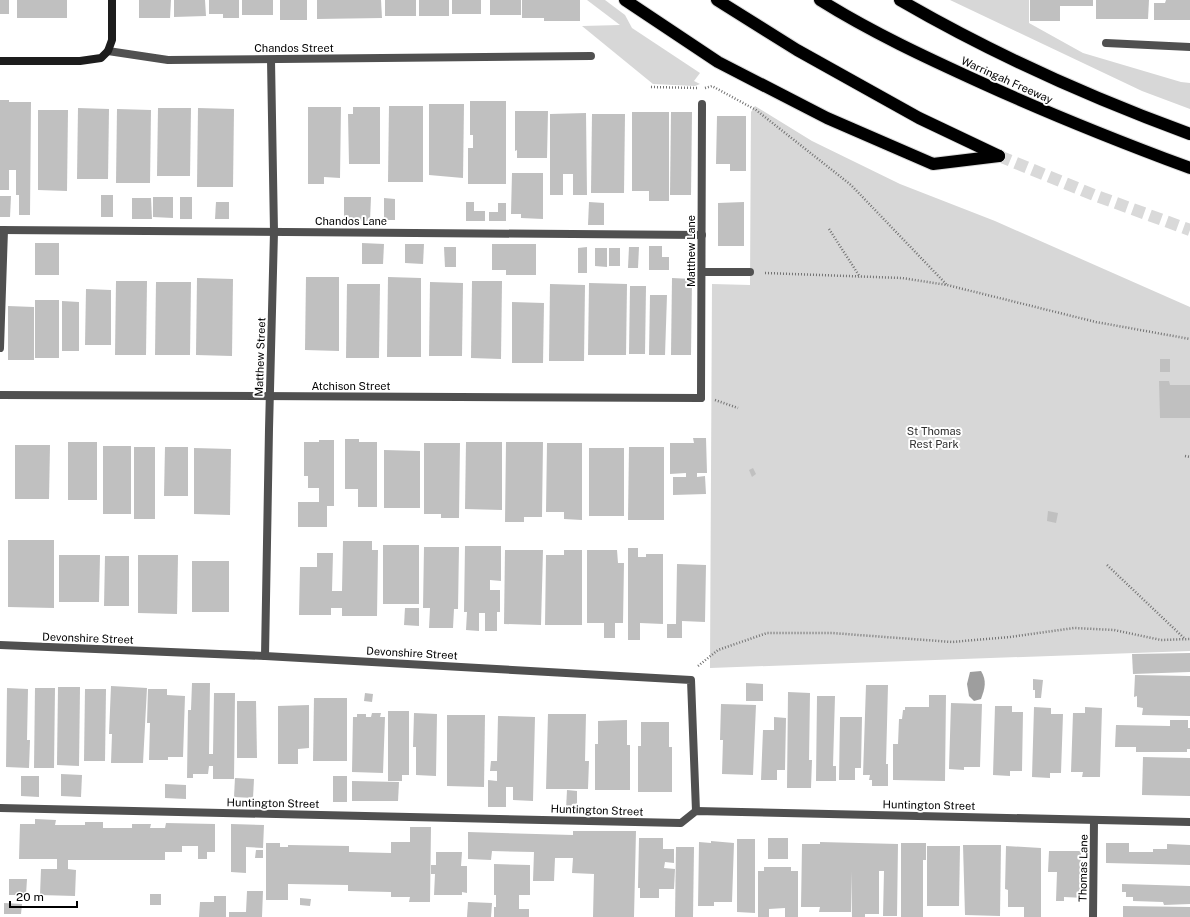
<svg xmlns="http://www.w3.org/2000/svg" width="1190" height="917" viewBox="0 0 1190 917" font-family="'Public Sans',sans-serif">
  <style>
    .green { fill: #d7d7d7 }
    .water { fill: #9e9e9e }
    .building { fill: #c0c0c0 }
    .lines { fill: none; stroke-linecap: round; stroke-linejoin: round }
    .highway-tunnel { stroke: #d9d9d9; stroke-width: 12; stroke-dasharray: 12 6; stroke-linecap: butt }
    .highway-casing { stroke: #dbdbdb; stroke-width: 14 }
    .path { stroke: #727272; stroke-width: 2.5; stroke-dasharray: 1 2; stroke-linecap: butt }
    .lane { stroke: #505050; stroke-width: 8 }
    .street { stroke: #505050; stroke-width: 8 }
    .secondary { stroke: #1d1d1d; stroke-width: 8 }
    .highway { stroke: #000; stroke-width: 12 }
    .labels { text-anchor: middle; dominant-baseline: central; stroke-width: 4; stroke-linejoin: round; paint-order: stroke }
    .street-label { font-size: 11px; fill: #000; stroke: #fff }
    .park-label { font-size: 11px; fill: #2e2e2e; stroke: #fff }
  </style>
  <rect width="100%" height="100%" fill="#fff"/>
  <!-- green -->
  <g class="green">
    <path d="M587,0H605L625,15L632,28L700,73L694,81L700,84L695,86L653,84L582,26L620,25Z"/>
    <path d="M950,0H1029V23L1083,53L1181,82L1190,83V109L1142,91Z"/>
    <path d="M755,106L812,141L900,184L995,221L1190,307V651L710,668L712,284L750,285L751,112Z"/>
  </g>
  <!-- water -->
  <path class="water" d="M981,671C987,681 985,688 981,699L974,701L969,696L967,684L970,672Z"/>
  <!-- building -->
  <g class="building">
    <rect x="0" y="0" width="9" height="14"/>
    <rect x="17" y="0" width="50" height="18"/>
    <path d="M139,0H171L170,18H139Z"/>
    <path d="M174,0H205L206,16L174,17Z"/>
    <path d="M209,0H239V18H223V14H209Z"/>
    <rect x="242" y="0" width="31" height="15"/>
    <rect x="280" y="0" width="27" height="20"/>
    <path d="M317,0H381L382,18L317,19Z"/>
    <rect x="385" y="0" width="31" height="16"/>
    <rect x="419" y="0" width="30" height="16"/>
    <rect x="452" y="0" width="29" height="14"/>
    <rect x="490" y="0" width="31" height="15"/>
    <path d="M522,0H580V21H544V18H522Z"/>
    <path d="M1030,0H1093V6H1060V21H1030Z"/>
    <path d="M1096,0H1149L1148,19H1096Z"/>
    <path d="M1166,0H1190V20H1154V3H1165Z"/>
    <path d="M0,100H9V102H31L30,215H19V195H16V170H9V190H0Z"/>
    <path d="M470,101H506V184H468V148H473V135H470Z"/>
    <path d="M429,104H464L463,178L429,175Z"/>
    <path d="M389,106H423V182H388Z"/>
    <path d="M308,107H341L340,178L324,177V184H308Z"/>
    <path d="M353,107H380V164H349L348,114H353Z"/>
    <path d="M78,108L109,109L108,179H77Z"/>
    <path d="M158,108H191L190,176H157Z"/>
    <path d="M198,108L234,109L233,187H197Z"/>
    <path d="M117,109L151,110L150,183H116Z"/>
    <path d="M38,110H68L67,191L38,190Z"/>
    <path d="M515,111H548L547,158H517V150L515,151Z"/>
    <path d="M632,112H669V201H649V191H632Z"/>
    <path d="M671,112H692L691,195H670Z"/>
    <path d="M586,113L587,195H573V174H563V195H550V114Z"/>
    <path d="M592,114H625L624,193H591Z"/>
    <path d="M717,116H746V171H730V164H716Z"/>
    <path d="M512,173H543V219L521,218V214H511Z"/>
    <rect x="101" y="195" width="12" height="22"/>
    <path d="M0,196H11L10,217H0Z"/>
    <path d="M153,197H173V218L153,217Z"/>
    <rect x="180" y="197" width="12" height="22"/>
    <path d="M344,197H371L370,221H344Z"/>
    <path d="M132,198H151L152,219H132Z"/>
    <path d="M384,198L395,199V220H384Z"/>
    <path d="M216,202H229V219H215Z"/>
    <path d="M466,202H474V211H485V221H466Z"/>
    <path d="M589,202L604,203V225H588Z"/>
    <path d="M744,202V246H718V203Z"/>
    <path d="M498,203H506V221H489V212H498Z"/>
    <rect x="35" y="243" width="24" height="32"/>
    <path d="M362,243L384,244L383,264H362Z"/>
    <path d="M405,244H424L423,264L405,263Z"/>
    <path d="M492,244H536V275H506V270H492Z"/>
    <path d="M649,246H662V257H669V270H649Z"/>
    <path d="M444,247H456V267H445Z"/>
    <path d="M587,247V273H578V248Z"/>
    <path d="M629,247H639L638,268H628Z"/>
    <path d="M595,248H607V267L595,266Z"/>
    <rect x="609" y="248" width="11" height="18"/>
    <path d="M306,277H339V351L305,350Z"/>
    <path d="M388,277L421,278V357H387Z"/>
    <path d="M197,278L233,279L232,356L196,355Z"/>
    <path d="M672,278L692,279L691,355H671Z"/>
    <path d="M116,281H147L146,355H115Z"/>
    <path d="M472,281H502L501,359L471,358Z"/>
    <path d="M156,282H191L190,355H155Z"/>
    <path d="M430,282L463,283L462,356H429Z"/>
    <path d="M589,283L627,284L626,355H588Z"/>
    <path d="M347,284H380L379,358H346Z"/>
    <path d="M550,284L585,285L584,361H549Z"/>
    <path d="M630,286H646L645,354H629Z"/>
    <path d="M86,289L111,290V345H85Z"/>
    <path d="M650,295H667L665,355H649Z"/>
    <rect x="35" y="300" width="24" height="58"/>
    <path d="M62,301L79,302V351H62Z"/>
    <path d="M512,302L544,303L543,363H512Z"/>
    <path d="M8,306L34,307V360H8Z"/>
    <rect x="1160" y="359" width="10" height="13"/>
    <path d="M1159,381H1169L1170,385H1190V418H1160Z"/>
    <path d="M693,438H706L707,473H697V477L705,476L706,494L673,495V477H686V473L670,474V443H694Z"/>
    <path d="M345,439H359V442H377V507H358V489H345Z"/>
    <path d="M319,440H334V506H327V527H298V502H319V488H308V476H304V442H319Z"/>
    <rect x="68" y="442" width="29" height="58"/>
    <path d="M466,442H502V510L465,509Z"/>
    <path d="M506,442H543L542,517H524V522H505Z"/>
    <path d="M424,443H460L459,518H441V514H424Z"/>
    <path d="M547,443H582V520L564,519V512H546Z"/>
    <path d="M15,445H50L49,499H15Z"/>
    <rect x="103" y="446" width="28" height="68"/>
    <rect x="134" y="447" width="21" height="72"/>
    <path d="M165,447H188V496H164Z"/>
    <path d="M629,447H664V520H628Z"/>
    <path d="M194,448L231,449L230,515L194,514Z"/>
    <rect x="589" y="448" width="35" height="68"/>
    <path d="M384,450L420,451V508H384Z"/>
    <path d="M753,468L756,474L752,477L749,470Z"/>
    <path d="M1048,511L1058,513L1056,523L1047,521Z"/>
    <path d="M8,540H54V608L8,607Z"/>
    <path d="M343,541H372V550H378L377,616H342V608H331V615H299L300,567H317V553H333L332,591H342Z"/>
    <rect x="383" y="545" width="36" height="59"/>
    <path d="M465,546H501V581L490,580V590H500V612H497V631H485V613H479V631L466,630L467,612H464Z"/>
    <path d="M424,547H459L458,609H454L453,628H429L430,608H423Z"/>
    <path d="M628,548H638V557H646V554H663V624L640,623V640H628Z"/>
    <path d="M505,550H543L541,625L504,624Z"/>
    <path d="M564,550H582V625H545L546,555H564Z"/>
    <path d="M587,550H617L618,563H624L623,623H615V638H604V623H587Z"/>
    <path d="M59,555H100L99,602H59Z"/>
    <path d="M138,555H178L177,614L138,613Z"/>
    <path d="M105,556H129V606H104Z"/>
    <rect x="192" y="561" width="37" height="51"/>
    <path d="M677,564L706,565L705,622L682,621V638H667V624H676Z"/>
    <path d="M405,608H419V626L404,625Z"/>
    <path d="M1190,653V672L1133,674L1132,654Z"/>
    <path d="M1135,675L1190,676V716L1142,715L1143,708L1137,707V696L1134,697Z"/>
    <path d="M1033,679L1043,680L1041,698H1035V690H1033Z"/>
    <path d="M192,683H210L209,754H213L214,693H235L234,779H213V766H209L208,774H193V778H187L188,710H191Z"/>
    <path d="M746,683L763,684V701H746Z"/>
    <path d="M866,685H888L886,764H888V786H872V780H869L870,775H863Z"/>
    <path d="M111,686L147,688L143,763H111L112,734H109Z"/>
    <path d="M58,687H80L79,766L57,765Z"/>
    <path d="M7,688L28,689L27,740H30L29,768L6,767Z"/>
    <path d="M35,688H55L54,768H34Z"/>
    <path d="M85,689H106L105,761H84Z"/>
    <path d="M148,689H167V695L185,696L183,757H168V760H149L150,723H147Z"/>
    <path d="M788,692L810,693L809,760H812L811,788H787Z"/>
    <path d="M365,693L373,694L372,702L364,701Z"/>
    <path d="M929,695H946L945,781L893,780V744H898L899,719H902L903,710H905V707H929Z"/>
    <path d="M817,696H835L833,766H836V781H816Z"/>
    <path d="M314,698H347V761H313Z"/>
    <path d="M237,701H256L257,758H237Z"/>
    <path d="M951,703L982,704L980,767H964V770L949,769Z"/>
    <path d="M721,704L756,705L753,775L722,774L723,740H720Z"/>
    <path d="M309,705V748L298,749V764H278V706Z"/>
    <path d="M995,706H1012V712H1023L1022,771H1010V776L993,775Z"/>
    <path d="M1034,707L1051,708V714H1063L1061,773H1050V778L1032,777Z"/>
    <path d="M1085,707L1102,708L1100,777H1082L1083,772H1071L1073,713H1085Z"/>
    <path d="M388,711H409V775H402V781H388Z"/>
    <path d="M372,713H381L380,717H385L383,773L352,772L353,717H357V714H366V717H371Z"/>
    <path d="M414,713L437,714L436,776L416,775V747H413Z"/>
    <path d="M548,714H586L585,761H589L588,789H546Z"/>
    <path d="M447,715H485L484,787L447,786Z"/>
    <path d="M498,716L535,717L533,801L513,800V787H506V807H488V780L497,781V771H490L491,761H497Z"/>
    <path d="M774,717L786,718L785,770H777V780H761L763,730H774Z"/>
    <path d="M840,717H862L861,768H855V780H839Z"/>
    <path d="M627,720V745H630V790H595V744H598V721Z"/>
    <path d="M1170,720H1188V728H1190V749H1187V752H1136V747H1115L1116,725L1170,726Z"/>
    <path d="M641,722H669V747H672V792H638V746H641Z"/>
    <path d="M1143,757L1190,758V796L1142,795Z"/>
    <path d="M61,774L82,775L81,797L61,796Z"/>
    <path d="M21,776H39V797L21,796Z"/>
    <rect x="333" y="776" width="14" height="26"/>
    <path d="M235,778L254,779L253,798L234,797Z"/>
    <path d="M352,781L399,782L398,801H352Z"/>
    <path d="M165,784L186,785V799L165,798Z"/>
    <path d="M567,790L577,791V810H566Z"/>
    <path d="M35,819L56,820L55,825H85V822H103V828H132V824H151L150,828H165L166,823L215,824V852H207V859H198V846H182V852H165V860H68V869L76,870L75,896L40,895L41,869H57V859H19L20,824H35Z"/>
    <path d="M231,824L264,825L263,848L246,847V873L231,872Z"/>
    <path d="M410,827H431L430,902H409L410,897H391V892L348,891V885L288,884V900H266V843H280V847H288V845L349,846V852L391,853V842H410Z"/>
    <path d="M573,831H636L634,917H593L594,874L572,873L573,858H555L554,881H533L534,852L492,851L491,860L468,859V832L573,835Z"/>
    <path d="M639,838H663V849H674V863L665,862L664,868L675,869L674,889H659V898H640V888H638Z"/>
    <rect x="768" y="838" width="20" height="21"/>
    <path d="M737,839H755V913L737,912Z"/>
    <path d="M711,841L734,843L732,902H714V906H698L699,842L711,843Z"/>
    <path d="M820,842L898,844L897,916H883L884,871H879V914H865V917H852L851,871V912H819L820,907H801L802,844H820Z"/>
    <path d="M901,843H926V860H923V917H901Z"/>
    <path d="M1106,843H1129V852H1153V849H1167V844L1190,845V865L1106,863Z"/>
    <path d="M963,845H1001L1000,916L965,915Z"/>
    <path d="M927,846H960L959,906H927Z"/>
    <path d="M1006,846L1041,848V917H1024V907H1008V890L1005,889Z"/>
    <path d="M676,847H694L693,917H675Z"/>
    <path d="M256,850H263V858H255Z"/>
    <path d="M1049,851H1081L1080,886H1085V898L1064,897V901H1056L1057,872H1048Z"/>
    <path d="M436,852H462L461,866H467V893L462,892V895H434L435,874H431V865H436Z"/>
    <path d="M494,864L530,865V895H519V909H529V917H494V907H496V895H494Z"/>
    <path d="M764,867H791V871H798V917H785V908L769,909V917H758V871H764Z"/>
    <path d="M9,879H27L26,895H9Z"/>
    <path d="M1122,884L1190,886V904L1164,905L1163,902L1133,901V897H1126V892H1122Z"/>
    <path d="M247,891H263L262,917H229V912H246Z"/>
    <rect x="150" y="894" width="11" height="11"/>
    <path d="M214,896H226V917H199L200,902H214Z"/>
    <path d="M300,898L311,899L310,906L300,905Z"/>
    <path d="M468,902L492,903L491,917H467Z"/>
    <path d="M4,903L22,904L21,914H4Z"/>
    <path d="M1123,906L1190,907V917H1123Z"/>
  </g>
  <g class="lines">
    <!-- highway-tunnel -->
    <path class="highway-tunnel" d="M999,156L1094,195L1190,230"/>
    <!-- highway casing -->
    <g class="highway-casing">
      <g id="highway">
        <path d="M625,0L718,62L827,118L933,164L999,156"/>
        <path d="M717,0L797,50L919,118L999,156"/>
        <path d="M820,0C871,32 927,58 982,83C1050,114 1120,142 1190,168"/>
        <path d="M900,0C993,54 1089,97 1190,134"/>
      </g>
    </g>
    <!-- path -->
    <g class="path">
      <path d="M651,87L698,88"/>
      <path d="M705,88L712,86L756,110L851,185L947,285"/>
      <path d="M829,229L860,277"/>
      <path d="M765,273L902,278L947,285L1096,322L1190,339"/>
      <path d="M715,400L738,408"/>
      <path d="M1185,456L1190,457"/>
      <path d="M1107,565L1185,639"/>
      <path d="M698,666L718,650L767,633H832L952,642L1010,637L1074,628L1114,630L1161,640L1190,639"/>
    </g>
    <!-- lane -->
    <g class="lane">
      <path d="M0,230L702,235"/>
      <path d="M702,272H750"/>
      <path d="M0,348L4,230"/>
      <path d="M701,398L702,104"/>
      <path d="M1093,917L1094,820"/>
    </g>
    <!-- street -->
    <g class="street">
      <path d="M1106,43L1190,47"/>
      <path d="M108,51L168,60L591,56"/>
      <path d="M0,395L701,398"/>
      <path d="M0,645L265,656L691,680L696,811"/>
      <path d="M265,656L269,429L274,232L271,60"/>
      <path d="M0,808L681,823L696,811L1190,822"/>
    </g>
    <!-- secondary -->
    <path class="secondary" d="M0,61H80L101,58L108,51L112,40V0"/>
    <!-- highway -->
    <use href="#highway" class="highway"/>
  </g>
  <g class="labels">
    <!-- street labels -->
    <g class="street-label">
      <text x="294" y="48">Chandos Street</text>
      <text transform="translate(1007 80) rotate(24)">Warringah Freeway</text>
      <text x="351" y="221">Chandos Lane</text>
      <text transform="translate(691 251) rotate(-90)">Matthew Lane</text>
      <text transform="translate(260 357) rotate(-88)">Matthew Street</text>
      <text x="351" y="386">Atchison Street</text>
      <text transform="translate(88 638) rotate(2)">Devonshire Street</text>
      <text transform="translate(412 653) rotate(3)">Devonshire Street</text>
      <text transform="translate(273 803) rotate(1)">Huntington Street</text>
      <text transform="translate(929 805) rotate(1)">Huntington Street</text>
      <text transform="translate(597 810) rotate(2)">Huntington Street</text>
      <text transform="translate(1083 868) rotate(-89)">Thomas Lane</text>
    </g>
    <!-- park labels -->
    <g class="park-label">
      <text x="934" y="431">St Thomas<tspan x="934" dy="13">Rest Park</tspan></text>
    </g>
  </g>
  <!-- scale -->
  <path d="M10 901v6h67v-6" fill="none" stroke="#000000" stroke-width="2"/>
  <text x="16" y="901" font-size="12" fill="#000000" stroke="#ffffff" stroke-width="3" paint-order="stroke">20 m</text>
</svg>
